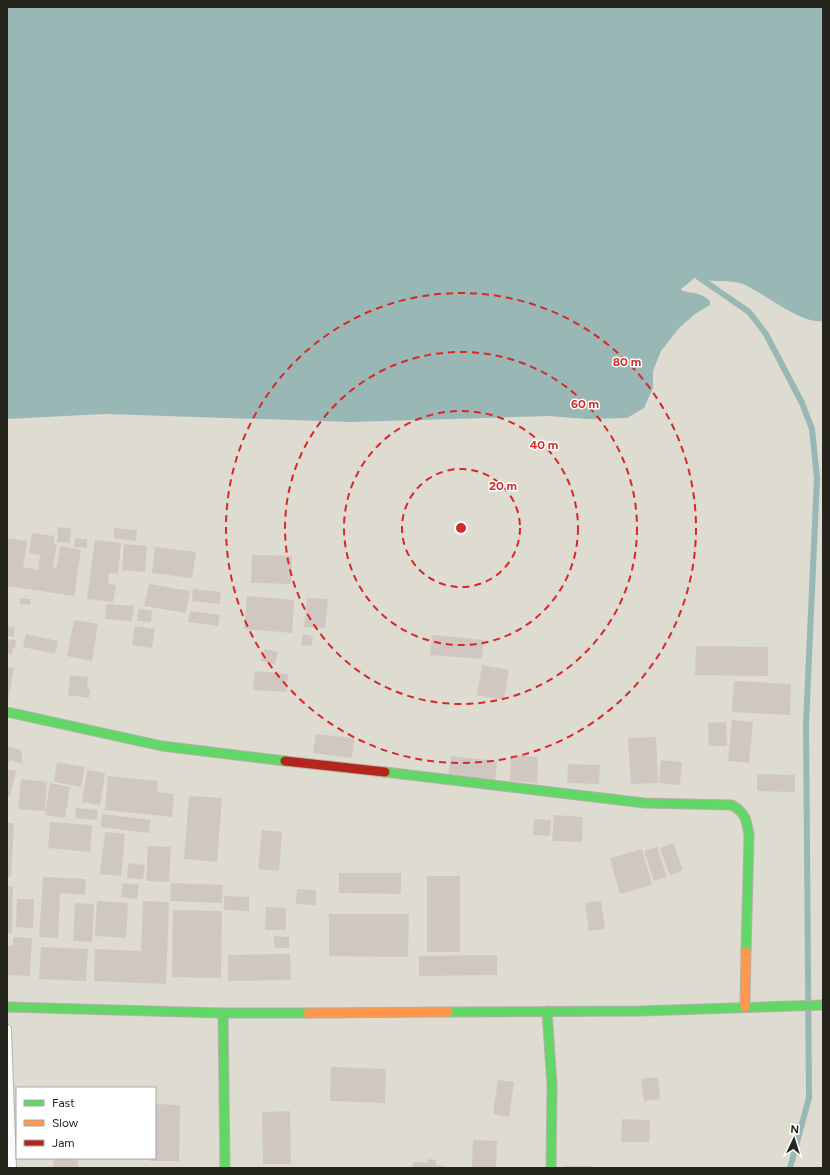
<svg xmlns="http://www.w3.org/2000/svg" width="830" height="1175" viewBox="0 0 830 1175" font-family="Figtree,sans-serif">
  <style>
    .water { fill: #99b7b5 }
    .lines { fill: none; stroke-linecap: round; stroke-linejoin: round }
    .stream { stroke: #99b7b5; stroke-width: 6 }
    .building { fill: #d0c7c2 }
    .lane-casing { stroke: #b3b1a8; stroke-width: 10 }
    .fast-casing { stroke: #b3b1a8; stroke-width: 11 }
    .slow-casing { stroke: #b3b1a8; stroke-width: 11 }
    .jam-casing { stroke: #b3b1a8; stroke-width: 11 }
    .lane { stroke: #fafaf8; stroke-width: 8 }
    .fast { stroke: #63d668; stroke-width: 9 }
    .slow { stroke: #ff974d; stroke-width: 9 }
    .jam { stroke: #b3261e; stroke-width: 9 }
    .ring { fill: none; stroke: #d62828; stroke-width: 2; stroke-dasharray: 7 5 }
    .centre { fill: #d62828; stroke: #fff; stroke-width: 2 }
    .ring-label { font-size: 12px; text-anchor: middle; font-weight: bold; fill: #d62828; stroke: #fff; stroke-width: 3; stroke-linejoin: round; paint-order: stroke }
  </style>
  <rect width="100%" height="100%" fill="#dedcd0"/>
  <!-- water -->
  <path class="water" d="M7,7H823V321C802,325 765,294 745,285C730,278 711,285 697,276L681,289L683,291C694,294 701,292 710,301V305L695,314L679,328L661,351L653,371V388L644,408L627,418L587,419L548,416L351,422L105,414L7,419Z"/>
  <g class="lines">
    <!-- stream -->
    <path class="stream" d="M697,276L749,312L766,334L802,403L812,429L817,478L806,724L809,1098L790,1168"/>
  </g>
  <!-- building -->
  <g class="building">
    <path d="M58,527L71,528L70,543L57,542Z"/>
    <path d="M114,528L137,530L136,541L114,538Z"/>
    <path d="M32,533L54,536V543L57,544L53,568L56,569L60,546L81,550L74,596L7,586V538L27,541L23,567L38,570L40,555L29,553Z"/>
    <path d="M75,538L87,539V548L74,547Z"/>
    <path d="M95,540L121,543L118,574L109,573L108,584L116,585L113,602L87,599Z"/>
    <path d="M124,544L147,546L145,572L122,570Z"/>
    <path d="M155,547L196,552L192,578L152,573Z"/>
    <path d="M252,555L292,556L291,584L251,583Z"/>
    <path d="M149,584L190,591L186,613L144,606Z"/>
    <path d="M193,589L221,592L220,604L192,601Z"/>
    <path d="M247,596L294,600L292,633L244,629Z"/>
    <path d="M20,598L31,599L30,605L20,604Z"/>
    <path d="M307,598L328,599L325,628L304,627Z"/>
    <path d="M106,604L134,606L132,621L105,619Z"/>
    <path d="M138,609L152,610L151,622L137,621Z"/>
    <path d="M190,611L220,615L218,626L188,622Z"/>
    <path d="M74,620L98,624L92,661L67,656Z"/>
    <path d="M7,626L15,627L14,637L7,636Z"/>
    <path d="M135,626L155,629L152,648L132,645Z"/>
    <path d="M26,634L58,641L55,654L23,647Z"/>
    <path d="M303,634L313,636L312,646L301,645Z"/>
    <path d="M432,635L484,640L482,659L430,655Z"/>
    <path d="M7,639L16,640L15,648H13L12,654H7Z"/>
    <path d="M696,646L768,647V676L695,675Z"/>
    <path d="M264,649L278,652L275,664L261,661Z"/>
    <path d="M482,665L509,670L504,700L477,695Z"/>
    <path d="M7,667L14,668L8,702H7Z"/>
    <path d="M255,671L288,674L286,692L253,690Z"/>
    <path d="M70,675L88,677L87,689H90L89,698L68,695Z"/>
    <path d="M734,681L791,684L790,715L732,712Z"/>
    <path d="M732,720L753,722L749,763L728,761Z"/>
    <path d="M726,722L727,746H709L708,723Z"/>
    <path d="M316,734L354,738L352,758L313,753Z"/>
    <path d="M656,737L658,783L631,784L628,738Z"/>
    <path d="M7,746L21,750L23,764L10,760L7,767Z"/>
    <path d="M511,755L538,757L537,783L510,781Z"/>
    <path d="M451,756L497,761L495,781L448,776Z"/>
    <path d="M661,760L682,762L680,785L659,783Z"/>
    <path d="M57,762L85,767L81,787L54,782Z"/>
    <path d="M568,764L600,765L599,784L567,783Z"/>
    <path d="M7,769L16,771L10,797L7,796Z"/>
    <path d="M87,770L105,773L100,805L82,802Z"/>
    <path d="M757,774L795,775V792L757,791Z"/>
    <path d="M108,776L158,781L157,792L174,794L172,817L105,810Z"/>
    <path d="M21,779L47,782L45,811L18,809Z"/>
    <path d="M50,783L70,787L65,818L45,815Z"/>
    <path d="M189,796L222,798L217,862L184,859Z"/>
    <path d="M76,808L98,810L97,820L75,818Z"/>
    <path d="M102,814L151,820L149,833L101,827Z"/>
    <path d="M554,815L583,817L582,842L552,841Z"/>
    <path d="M534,819L551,820L550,836L533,835Z"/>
    <path d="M50,822L92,825L90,852L48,848Z"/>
    <path d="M7,823H14L11,877H7Z"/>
    <path d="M262,830L282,832L279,871L258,869Z"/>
    <path d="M105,832L125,834L121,876L100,874Z"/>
    <path d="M673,843L683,870L670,876L660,848Z"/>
    <path d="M148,846L171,847L169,882L146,881Z"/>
    <path d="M657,847L667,877L654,881L644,851Z"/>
    <path d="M642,849L652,885L620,894L610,858Z"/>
    <path d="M128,863L145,865L143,879L127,878Z"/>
    <path d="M339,873H401V894L339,893Z"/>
    <rect x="427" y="876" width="33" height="76"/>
    <path d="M43,877L86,879L85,895L60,893L58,938L39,937Z"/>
    <path d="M123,883L139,885L137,899L121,897Z"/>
    <path d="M171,883L223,885L222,903L170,901Z"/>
    <path d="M7,886H13L12,933H7Z"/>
    <path d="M297,889L316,890V905L296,904Z"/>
    <path d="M224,896L249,897V911L224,910Z"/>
    <path d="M17,899H34L33,928L16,927Z"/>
    <path d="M97,901L128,903L126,938L95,936Z"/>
    <path d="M143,901L169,902L166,984L94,981L95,949L141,951Z"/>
    <path d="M601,901L605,929L589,931L585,903Z"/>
    <path d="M75,903L94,904L92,942L73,941Z"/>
    <path d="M266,907L286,908V930H265Z"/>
    <path d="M173,910L222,911L221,978L172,977Z"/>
    <path d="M329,914H409L408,957L329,956Z"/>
    <path d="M274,936L289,937V948H274Z"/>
    <path d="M13,937L32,938L30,976L7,975V946H13Z"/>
    <path d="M41,947L88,949L86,981L39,979Z"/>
    <path d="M290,954L291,980L228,981V955Z"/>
    <path d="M497,955V975L419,976V956Z"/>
    <path d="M331,1067L386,1069L385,1103L330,1101Z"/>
    <path d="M658,1077L660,1099L644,1101L641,1079Z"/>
    <path d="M498,1080L514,1082L509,1117L493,1114Z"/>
    <path d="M155,1104L180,1105L179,1161H150V1158H155Z"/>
    <path d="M290,1111L291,1164H263L262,1112Z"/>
    <path d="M622,1119L650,1120L649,1142H621Z"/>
    <path d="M473,1140L497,1141L496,1168H472Z"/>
    <path d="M54,1158H78V1168H53Z"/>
    <path d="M428,1159L436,1160V1165L451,1168H412L413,1162L427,1163Z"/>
    <rect x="564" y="1166" width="29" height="2"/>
  </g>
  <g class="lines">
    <!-- lane casing -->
    <g class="lane-casing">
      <path id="lane" d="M7,1029L12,1168"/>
    </g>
    <!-- fast casing -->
    <g class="fast-casing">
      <g id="fast">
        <path d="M7,712L162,746L285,761"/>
        <path d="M385,772L644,803L732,805C746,813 747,821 749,836L746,952"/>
        <path d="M7,1007L223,1013H308"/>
        <path d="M547,1011L552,1085L551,1168"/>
        <path d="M448,1012L641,1011L823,1005"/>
        <path d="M223,1013L225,1168"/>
      </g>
    </g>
    <!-- slow casing -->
    <g class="slow-casing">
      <g id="slow">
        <path d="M745,1007L746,952"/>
        <path d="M308,1013L448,1012"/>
      </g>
    </g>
    <!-- jam casing -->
    <g class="jam-casing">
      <path id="jam" d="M285,761L385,772"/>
    </g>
    <!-- lane -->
    <use href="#lane" class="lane"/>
    <!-- fast -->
    <use href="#fast" class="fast"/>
    <!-- slow -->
    <use href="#slow" class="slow"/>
    <!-- jam -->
    <use href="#jam" class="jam"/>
  </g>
  <!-- distance rings -->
  <g class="ring">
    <circle cx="461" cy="528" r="59"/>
    <circle cx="461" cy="528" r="117"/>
    <circle cx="461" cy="528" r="176"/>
    <circle cx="461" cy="528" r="235"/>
  </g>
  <circle cx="461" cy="528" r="6" class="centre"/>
  <g class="ring-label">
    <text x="627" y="366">80 m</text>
    <text x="585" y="408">60 m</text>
    <text x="544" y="449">40 m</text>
    <text x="503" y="490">20 m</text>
  </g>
  <!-- border -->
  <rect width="830" height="1175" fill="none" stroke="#26251d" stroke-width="16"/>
  <!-- legend -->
  <rect x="16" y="1087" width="140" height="72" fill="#ffffff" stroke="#a8a8a5"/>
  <rect x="24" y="1100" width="20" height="6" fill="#63d668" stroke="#a8a8a5"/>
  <text x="52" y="1107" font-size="12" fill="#26251d">Fast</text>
  <rect x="24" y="1120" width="20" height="6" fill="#ff974d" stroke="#a8a8a5"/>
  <text x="52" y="1127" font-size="12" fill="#26251d">Slow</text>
  <rect x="24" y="1140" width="20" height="6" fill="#b3261e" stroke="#a8a8a5"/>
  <text x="52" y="1147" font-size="12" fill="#26251d">Jam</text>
  <!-- north arrow -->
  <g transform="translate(794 1139) rotate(4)" stroke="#ffffff" stroke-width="3" paint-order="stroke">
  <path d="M0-3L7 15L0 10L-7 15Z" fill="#26251d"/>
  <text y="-6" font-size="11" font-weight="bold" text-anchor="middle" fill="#26251d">N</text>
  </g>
</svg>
